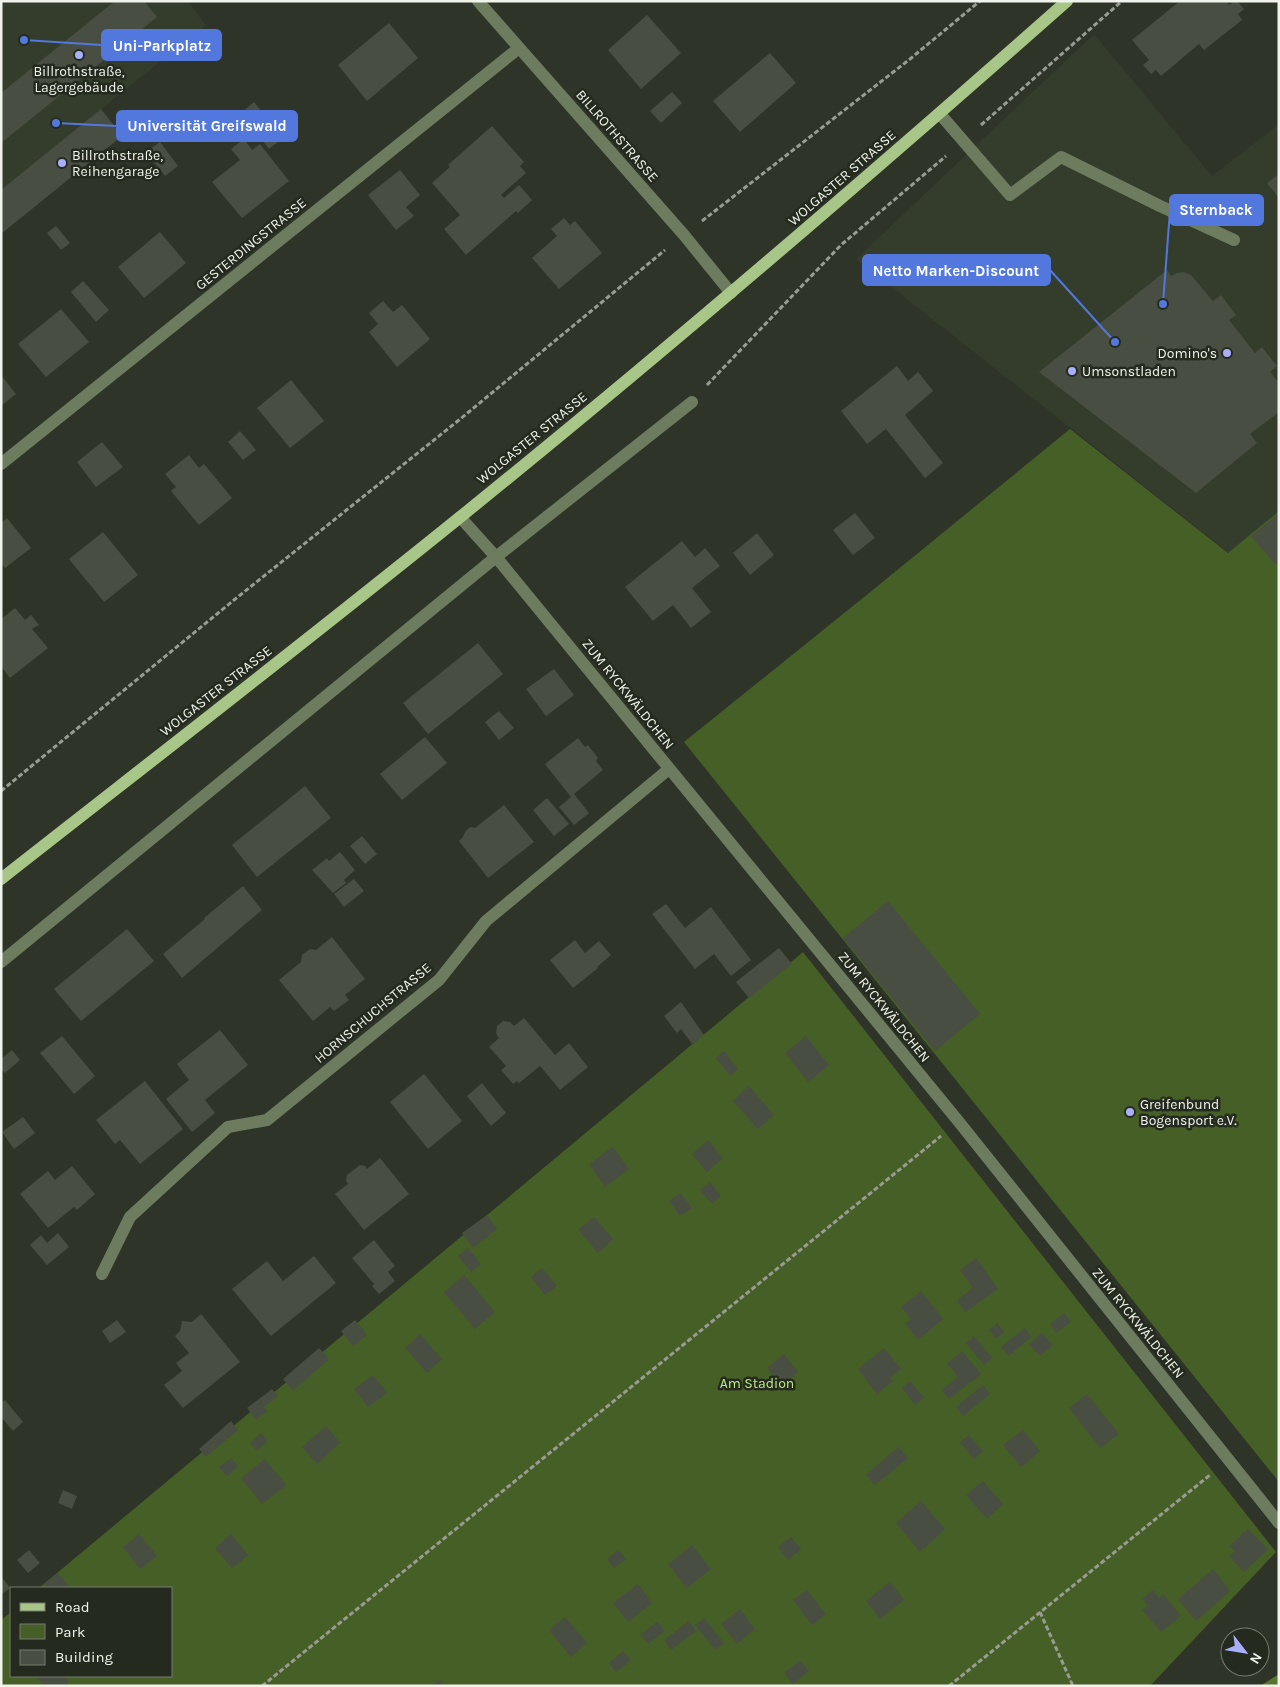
<svg xmlns="http://www.w3.org/2000/svg" width="1280" height="1687" viewBox="0 0 1280 1687" font-family="Karla,sans-serif">
  <style>
    .built { fill: #343d2b }
    .green { fill: #465f26 }
    .forest { fill: #56752d }
    .building { fill: #484e41 }
    .lines { fill: none; stroke-linecap: round; stroke-linejoin: round }
    .path { stroke: #989d93; stroke-width: 3; stroke-dasharray: 5 2.5; stroke-linecap: butt }
    .minor { stroke: #6d7c5e; stroke-width: 12 }
    .major { stroke: #a8c688; stroke-width: 12 }
    .poi-dot { fill: #a8b0fc; stroke: #242a1e; stroke-width: 2 }
    .labels { text-anchor: middle; dominant-baseline: central; stroke-width: 5; stroke-linejoin: round; paint-order: stroke }
    .poi-label { font-size: 14px; fill: #f0f4ec; stroke: #242a1e; text-anchor: start }
    .street-label { font-size: 14px; fill: #f0f4ec; stroke: #242a1e }
    .park-label { font-size: 14px; fill: #bcea86; stroke: #242a1e }
    .leader { fill: none; stroke: #5278dd; stroke-width: 2 }
    .callout-dot { fill: #5278dd; stroke: #242a1e; stroke-width: 2 }
    .callout { fill: #5278dd; stroke: #5278dd; stroke-width: 2 }
    .callout-label { font-size: 15px; text-anchor: middle; font-weight: bold; fill: #fff }
  </style>
  <rect width="100%" height="100%" fill="#2e3428"/>
  <!-- built -->
  <g class="built">
    <path d="M1,1H187L206,25L101,109L122,136L1,234Z"/>
    <path d="M1094,34L1212,176L1279,124V511L1229,553L856,259Z"/>
  </g>
  <!-- green -->
  <g class="green">
    <path d="M1070,429L1228,553L1279,511V1482L684,742L874,589Z"/>
    <path d="M803,952L1276,1552L1150,1686H1V1620L11,1612V1676H171V1588H39Z"/>
  </g>
  <!-- forest -->
  <path class="forest" d="M1279,1674V1686H1260Z"/>
  <!-- building -->
  <g class="building">
    <path d="M115,1H144L157,17L1,143V93Z"/>
    <path d="M1180,1H1227L1229,5L1234,1H1237L1244,9L1238,14L1242,20L1204,50L1199,44L1161,76L1156,70L1151,74L1143,65L1149,60L1132,40Z"/>
    <path d="M647,15L681,53L641,89L608,50Z"/>
    <path d="M389,23L418,58L367,101L338,65Z"/>
    <path d="M770,53L796,83L740,132L713,101Z"/>
    <path d="M672,92L682,103L661,123L650,111Z"/>
    <path d="M254,102L283,138L269,149L241,113Z"/>
    <path d="M101,109L122,136L1,234V190Z"/>
    <path d="M492,126L524,162L520,166L526,173L501,195L504,198L519,185L532,200L518,213L516,211L466,255L444,229L460,215L432,183L450,167L448,165Z"/>
    <path d="M244,139L252,150L260,144L289,181L242,218L212,182L240,160L231,149Z"/>
    <path d="M160,142L178,166L165,176L146,152Z"/>
    <path d="M400,170L420,195L406,207L414,216L396,230L368,195Z"/>
    <path d="M1279,174V198L1267,183Z"/>
    <path d="M564,218L570,225L575,221L602,253L559,289L532,258L557,236L551,229Z"/>
    <path d="M56,226L70,243L61,250L47,233Z"/>
    <path d="M160,232L186,263L144,298L118,267Z"/>
    <path d="M1167,270L1171,276L1177,273L1184,272L1191,275L1213,301L1221,295L1236,315L1229,320L1255,353L1262,347L1277,366L1270,372L1279,383V412L1250,434L1257,443L1196,493L1039,372Z"/>
    <path d="M83,281L109,310L96,322L71,292Z"/>
    <path d="M383,301L393,312L402,305L430,339L397,367L369,332L378,324L369,313Z"/>
    <path d="M61,309L89,342L46,377L18,344Z"/>
    <path d="M897,366L908,381L918,372L933,391L905,415L943,463L925,478L886,429L867,444L841,411Z"/>
    <path d="M1,375L16,394L1,406Z"/>
    <path d="M291,380L324,421L290,448L257,408Z"/>
    <path d="M240,431L256,450L243,460L228,442Z"/>
    <path d="M102,442L123,467L96,487L77,462Z"/>
    <path d="M189,455L199,468L204,464L232,498L199,525L171,491L176,487L165,474Z"/>
    <path d="M855,513L875,538L853,555L833,530Z"/>
    <path d="M1279,513V561L1275,564L1251,536Z"/>
    <path d="M7,518L31,548L5,568L1,563V523Z"/>
    <path d="M103,532L138,575L104,602L69,559Z"/>
    <path d="M757,533L774,555L750,575L733,553Z"/>
    <path d="M682,541L695,557L705,548L720,566L692,588L711,612L691,628L673,605L653,621L625,587Z"/>
    <path d="M15,608L25,620L31,615L39,625L32,629L48,648L10,678L1,666V619Z"/>
    <path d="M478,643L503,674L428,734L403,703Z"/>
    <path d="M554,669L574,695L546,716L526,689Z"/>
    <path d="M499,711L514,728L499,740L485,722Z"/>
    <path d="M425,737L447,763L402,800L380,774Z"/>
    <path d="M578,738L585,747L588,745L598,758L596,761L603,770L574,794L589,813L574,825L559,807L571,797L545,764Z"/>
    <path d="M305,786L331,818L257,877L232,845Z"/>
    <path d="M547,798L569,824L554,836L533,810Z"/>
    <path d="M504,805L534,842L488,878L459,841L463,837L465,832L470,827L475,828Z"/>
    <path d="M362,836L377,854L365,864L350,846Z"/>
    <path d="M340,852L355,870L344,880L346,883L333,893L312,870L327,858L329,861Z"/>
    <path d="M354,879L364,891L344,907L334,894Z"/>
    <path d="M243,886L262,910L182,978L163,954L205,919L204,918Z"/>
    <path d="M888,901L980,1014L935,1051L843,938Z"/>
    <path d="M666,904L685,928L711,907L751,960L731,976L714,954L695,969L652,914Z"/>
    <path d="M127,929L154,961L81,1021L54,989Z"/>
    <path d="M332,937L365,979L345,995L349,1000L334,1011L330,1007L313,1021L279,980L301,962L302,955L310,949L316,950Z"/>
    <path d="M575,940L585,953L599,941L611,955L597,967L598,968L573,988L550,960Z"/>
    <path d="M779,948L792,964L749,998L736,982Z"/>
    <path d="M681,1002L704,1035L692,1044L681,1029L677,1033L664,1016Z"/>
    <path d="M524,1018L555,1055L569,1043L588,1067L560,1090L540,1066L519,1083L517,1081L513,1084L501,1070L506,1066L489,1047L499,1038L496,1034L497,1026L503,1021L510,1022L514,1026Z"/>
    <path d="M220,1030L248,1065L205,1100L215,1113L192,1132L166,1099L189,1080L177,1064Z"/>
    <path d="M62,1036L95,1076L74,1094L40,1053Z"/>
    <path d="M806,1036L829,1065L808,1082L785,1053Z"/>
    <path d="M12,1050L20,1060L5,1073L1,1069V1059Z"/>
    <path d="M724,1051L738,1069L730,1076L716,1058Z"/>
    <path d="M424,1074L462,1121L428,1149L390,1102Z"/>
    <path d="M145,1081L183,1129L140,1164L120,1140L115,1144L96,1120Z"/>
    <path d="M482,1083L506,1113L491,1126L467,1096Z"/>
    <path d="M749,1086L774,1115L758,1129L733,1101Z"/>
    <path d="M23,1117L35,1133L14,1149L2,1132Z"/>
    <path d="M708,1140L723,1158L707,1172L692,1154Z"/>
    <path d="M613,1147L629,1169L605,1187L589,1164Z"/>
    <path d="M380,1158L409,1194L364,1230L335,1194L348,1184L346,1181L347,1175L360,1165L365,1166L367,1169Z"/>
    <path d="M72,1166L95,1194L77,1210L74,1207L48,1228L20,1194L48,1171L55,1180Z"/>
    <path d="M710,1182L721,1196L712,1204L700,1190Z"/>
    <path d="M680,1193L692,1208L680,1216L669,1201Z"/>
    <path d="M487,1215L497,1229L473,1248L462,1233Z"/>
    <path d="M594,1217L613,1239L598,1253L578,1230Z"/>
    <path d="M58,1233L69,1247L47,1265L30,1245L41,1235L47,1243Z"/>
    <path d="M374,1240L395,1266L388,1272L395,1281L379,1294L372,1286L374,1284L352,1258Z"/>
    <path d="M468,1248L481,1264L471,1272L458,1256Z"/>
    <path d="M314,1256L336,1283L271,1336L232,1289L267,1261L283,1281Z"/>
    <path d="M976,1258L998,1289L965,1312L957,1300L973,1288L960,1270Z"/>
    <path d="M542,1268L557,1286L545,1295L531,1277Z"/>
    <path d="M464,1275L495,1312L475,1329L444,1292Z"/>
    <path d="M921,1291L943,1319L918,1340L905,1323L911,1319L901,1307Z"/>
    <path d="M1064,1313L1071,1322L1056,1333L1050,1324Z"/>
    <path d="M201,1314L240,1362L183,1408L164,1385L182,1371L176,1363L189,1353L175,1336L180,1331L182,1321L192,1322Z"/>
    <path d="M117,1320L126,1332L110,1343L102,1331Z"/>
    <path d="M355,1320L367,1335L353,1346L341,1331Z"/>
    <path d="M997,1323L1004,1332L996,1339L989,1330Z"/>
    <path d="M1025,1328L1031,1337L1009,1356L1001,1347Z"/>
    <path d="M1042,1333L1053,1345L1040,1356L1029,1344Z"/>
    <path d="M420,1334L442,1359L427,1373L405,1348Z"/>
    <path d="M974,1336L992,1358L984,1365L966,1343Z"/>
    <path d="M319,1348L329,1359L293,1391L283,1379Z"/>
    <path d="M884,1348L901,1369L890,1378L893,1381L877,1394L858,1369Z"/>
    <path d="M962,1351L981,1374L949,1399L942,1390L958,1377L947,1363Z"/>
    <path d="M784,1354L798,1372L782,1386L767,1368Z"/>
    <path d="M373,1375L387,1393L368,1407L354,1389Z"/>
    <path d="M910,1381L924,1398L915,1405L902,1388Z"/>
    <path d="M983,1385L990,1394L963,1416L956,1407Z"/>
    <path d="M272,1389L278,1396L264,1407L267,1411L256,1420L247,1408Z"/>
    <path d="M1087,1394L1119,1434L1100,1448L1069,1408Z"/>
    <path d="M5,1400L23,1422L13,1431L1,1417V1403Z"/>
    <path d="M231,1421L238,1430L206,1457L199,1449Z"/>
    <path d="M326,1426L340,1443L317,1464L302,1447Z"/>
    <path d="M1023,1430L1040,1451L1021,1467L1003,1445Z"/>
    <path d="M261,1433L268,1441L257,1451L250,1443Z"/>
    <path d="M969,1435L983,1451L974,1459L960,1442Z"/>
    <path d="M898,1447L908,1458L875,1485L866,1475Z"/>
    <path d="M231,1458L238,1466L227,1476L219,1467Z"/>
    <path d="M265,1459L286,1485L262,1504L241,1478Z"/>
    <path d="M983,1481L1003,1504L987,1519L966,1495Z"/>
    <path d="M63,1490L77,1496L72,1509L58,1503Z"/>
    <path d="M921,1501L945,1529L920,1552L896,1523Z"/>
    <path d="M1248,1529L1268,1549L1244,1572L1229,1556L1235,1551L1229,1546Z"/>
    <path d="M139,1534L157,1556L140,1569L123,1547Z"/>
    <path d="M231,1534L248,1555L232,1568L215,1548Z"/>
    <path d="M791,1537L801,1549L788,1560L778,1547Z"/>
    <path d="M692,1545L711,1569L687,1588L668,1564Z"/>
    <path d="M29,1550L40,1563L28,1573L17,1560Z"/>
    <path d="M618,1550L626,1559L614,1568L607,1559Z"/>
    <path d="M1213,1569L1230,1591L1196,1621L1178,1599Z"/>
    <path d="M58,1573L70,1588H47L44,1584Z"/>
    <path d="M1,1576L10,1588L1,1595Z"/>
    <path d="M890,1582L904,1600L880,1619L866,1601Z"/>
    <path d="M638,1584L652,1603L628,1622L613,1603Z"/>
    <path d="M807,1590L826,1614L812,1625L793,1600Z"/>
    <path d="M1153,1590L1159,1598L1163,1594L1181,1616L1161,1632L1142,1610L1148,1606L1142,1599Z"/>
    <path d="M740,1609L755,1629L737,1644L721,1624Z"/>
    <path d="M565,1617L587,1643L571,1657L549,1630Z"/>
    <path d="M704,1618L724,1643L715,1650L695,1625Z"/>
    <path d="M689,1621L696,1631L671,1650L664,1640Z"/>
    <path d="M657,1622L665,1631L648,1644L640,1635Z"/>
    <path d="M623,1651L631,1660L616,1672L609,1663Z"/>
    <path d="M800,1661L809,1671L793,1684L784,1673Z"/>
    <path d="M36,1676H65L69,1682L64,1686H45Z"/>
    <path d="M440,1679L445,1686H432Z"/>
  </g>
  <g class="lines">
    <!-- path -->
    <g class="path">
      <path d="M981,125L1122,1"/>
      <path d="M702,221L910,59L980,1"/>
      <path d="M707,385L841,245L946,156"/>
      <path d="M1,791L234,600L459,420L665,250"/>
      <path d="M1040,1612L1073,1686"/>
      <path d="M262,1686L941,1136"/>
      <path d="M949,1686L1210,1475"/>
    </g>
    <!-- minor -->
    <g class="minor">
      <path d="M478,1L684,235L731,293"/>
      <path d="M940,114L1010,195L1061,157L1160,206L1234,240"/>
      <path d="M1,464L519,48"/>
      <path d="M460,517L496,557L959,1122L1279,1523"/>
      <path d="M1,962L496,557L692,402"/>
      <path d="M102,1274L130,1217L228,1127L267,1120L439,980L486,921L669,769"/>
    </g>
    <!-- major -->
    <path class="major" d="M1,879C154,759 308,640 459,518C666,351 868,177 1067,1"/>
  </g>
  <!-- markers -->
  <g class="poi-dot">
    <circle cx="79" cy="55" r="5"/>
    <circle cx="62" cy="163" r="5"/>
    <circle cx="1227" cy="353" r="5"/>
    <circle cx="1072" cy="371" r="5"/>
    <circle cx="1130" cy="1112" r="5"/>
  </g>
  <g class="labels">
    <!-- poi labels -->
    <g class="poi-label">
      <text x="79" y="71" text-anchor="middle">Billrothstraße,<tspan x="79" dy="16">Lagergebäude</tspan></text>
      <text x="72" y="155">Billrothstraße,<tspan x="72" dy="16">Reihengarage</tspan></text>
      <text x="1217" y="353" text-anchor="end">Domino's</text>
      <text x="1082" y="371">Umsonstladen</text>
      <text x="1140" y="1104">Greifenbund<tspan x="1140" dy="16">Bogensport e.V.</tspan></text>
    </g>
    <!-- street labels -->
    <g class="street-label">
      <text transform="translate(617 136) rotate(49)">BILLROTHSTRASSE</text>
      <text transform="translate(842 178) rotate(-41)">WOLGASTER STRASSE</text>
      <text transform="translate(251 244) rotate(-39)">GESTERDINGSTRASSE</text>
      <text transform="translate(532 438) rotate(-39)">WOLGASTER STRASSE</text>
      <text transform="translate(216 691) rotate(-38)">WOLGASTER STRASSE</text>
      <text transform="translate(628 694) rotate(51)">ZUM RYCKWÄLDCHEN</text>
      <text transform="translate(884 1007) rotate(51)">ZUM RYCKWÄLDCHEN</text>
      <text transform="translate(373 1013) rotate(-40)">HORNSCHUCHSTRASSE</text>
      <text transform="translate(1138 1323) rotate(51)">ZUM RYCKWÄLDCHEN</text>
    </g>
    <!-- park labels -->
    <g class="park-label">
      <text x="757" y="1383">Am Stadion</text>
    </g>
  </g>
  <!-- callouts -->
  <path class="leader" d="M24 40L102 45M56 123L117 126M1163 304L1170 210M1115 342L1050 270"/>
  <g class="callout-dot">
    <circle cx="24" cy="40" r="5"/>
    <circle cx="56" cy="123" r="5"/>
    <circle cx="1163" cy="304" r="5"/>
    <circle cx="1115" cy="342" r="5"/>
  </g>
  <g class="callout">
    <rect x="102" y="30" width="119" height="30" rx="5"/>
    <rect x="117" y="111" width="180" height="30" rx="5"/>
    <rect x="1170" y="195" width="93" height="30" rx="5"/>
    <rect x="863" y="255" width="187" height="30" rx="5"/>
  </g>
  <g class="callout-label">
    <text x="162" y="51">Uni-Parkplatz</text>
    <text x="207" y="131">Universität Greifswald</text>
    <text x="1216" y="215">Sternback</text>
    <text x="956" y="276">Netto Marken-Discount</text>
  </g>
  <!-- border -->
  <rect width="1280" height="1687" fill="none" stroke="#f0f4ec" stroke-width="5"/>
  <!-- legend -->
  <rect x="10" y="1587" width="162" height="90" fill="#242a1e" stroke="#767b70"/>
  <rect x="20" y="1603" width="25" height="8" fill="#a8c688" stroke="#767b70"/>
  <text x="55" y="1612" font-size="15" fill="#f0f4ec">Road</text>
  <rect x="20" y="1624" width="25" height="15" fill="#465f26" stroke="#767b70"/>
  <text x="55" y="1637" font-size="15" fill="#f0f4ec">Park</text>
  <rect x="20" y="1650" width="25" height="15" fill="#484e41" stroke="#767b70"/>
  <text x="55" y="1662" font-size="15" fill="#f0f4ec">Building</text>
  <!-- north arrow -->
  <g transform="translate(1245 1652) rotate(121)"><circle r="24" fill="#242a1e" stroke="#767b70"/>
  <path d="M0-4L9 19L0 12L-9 19Z" fill="#a8b0fc"/>
  <text y="-8" font-size="14" font-weight="bold" text-anchor="middle" fill="#f0f4ec">N</text>
  </g>
</svg>
